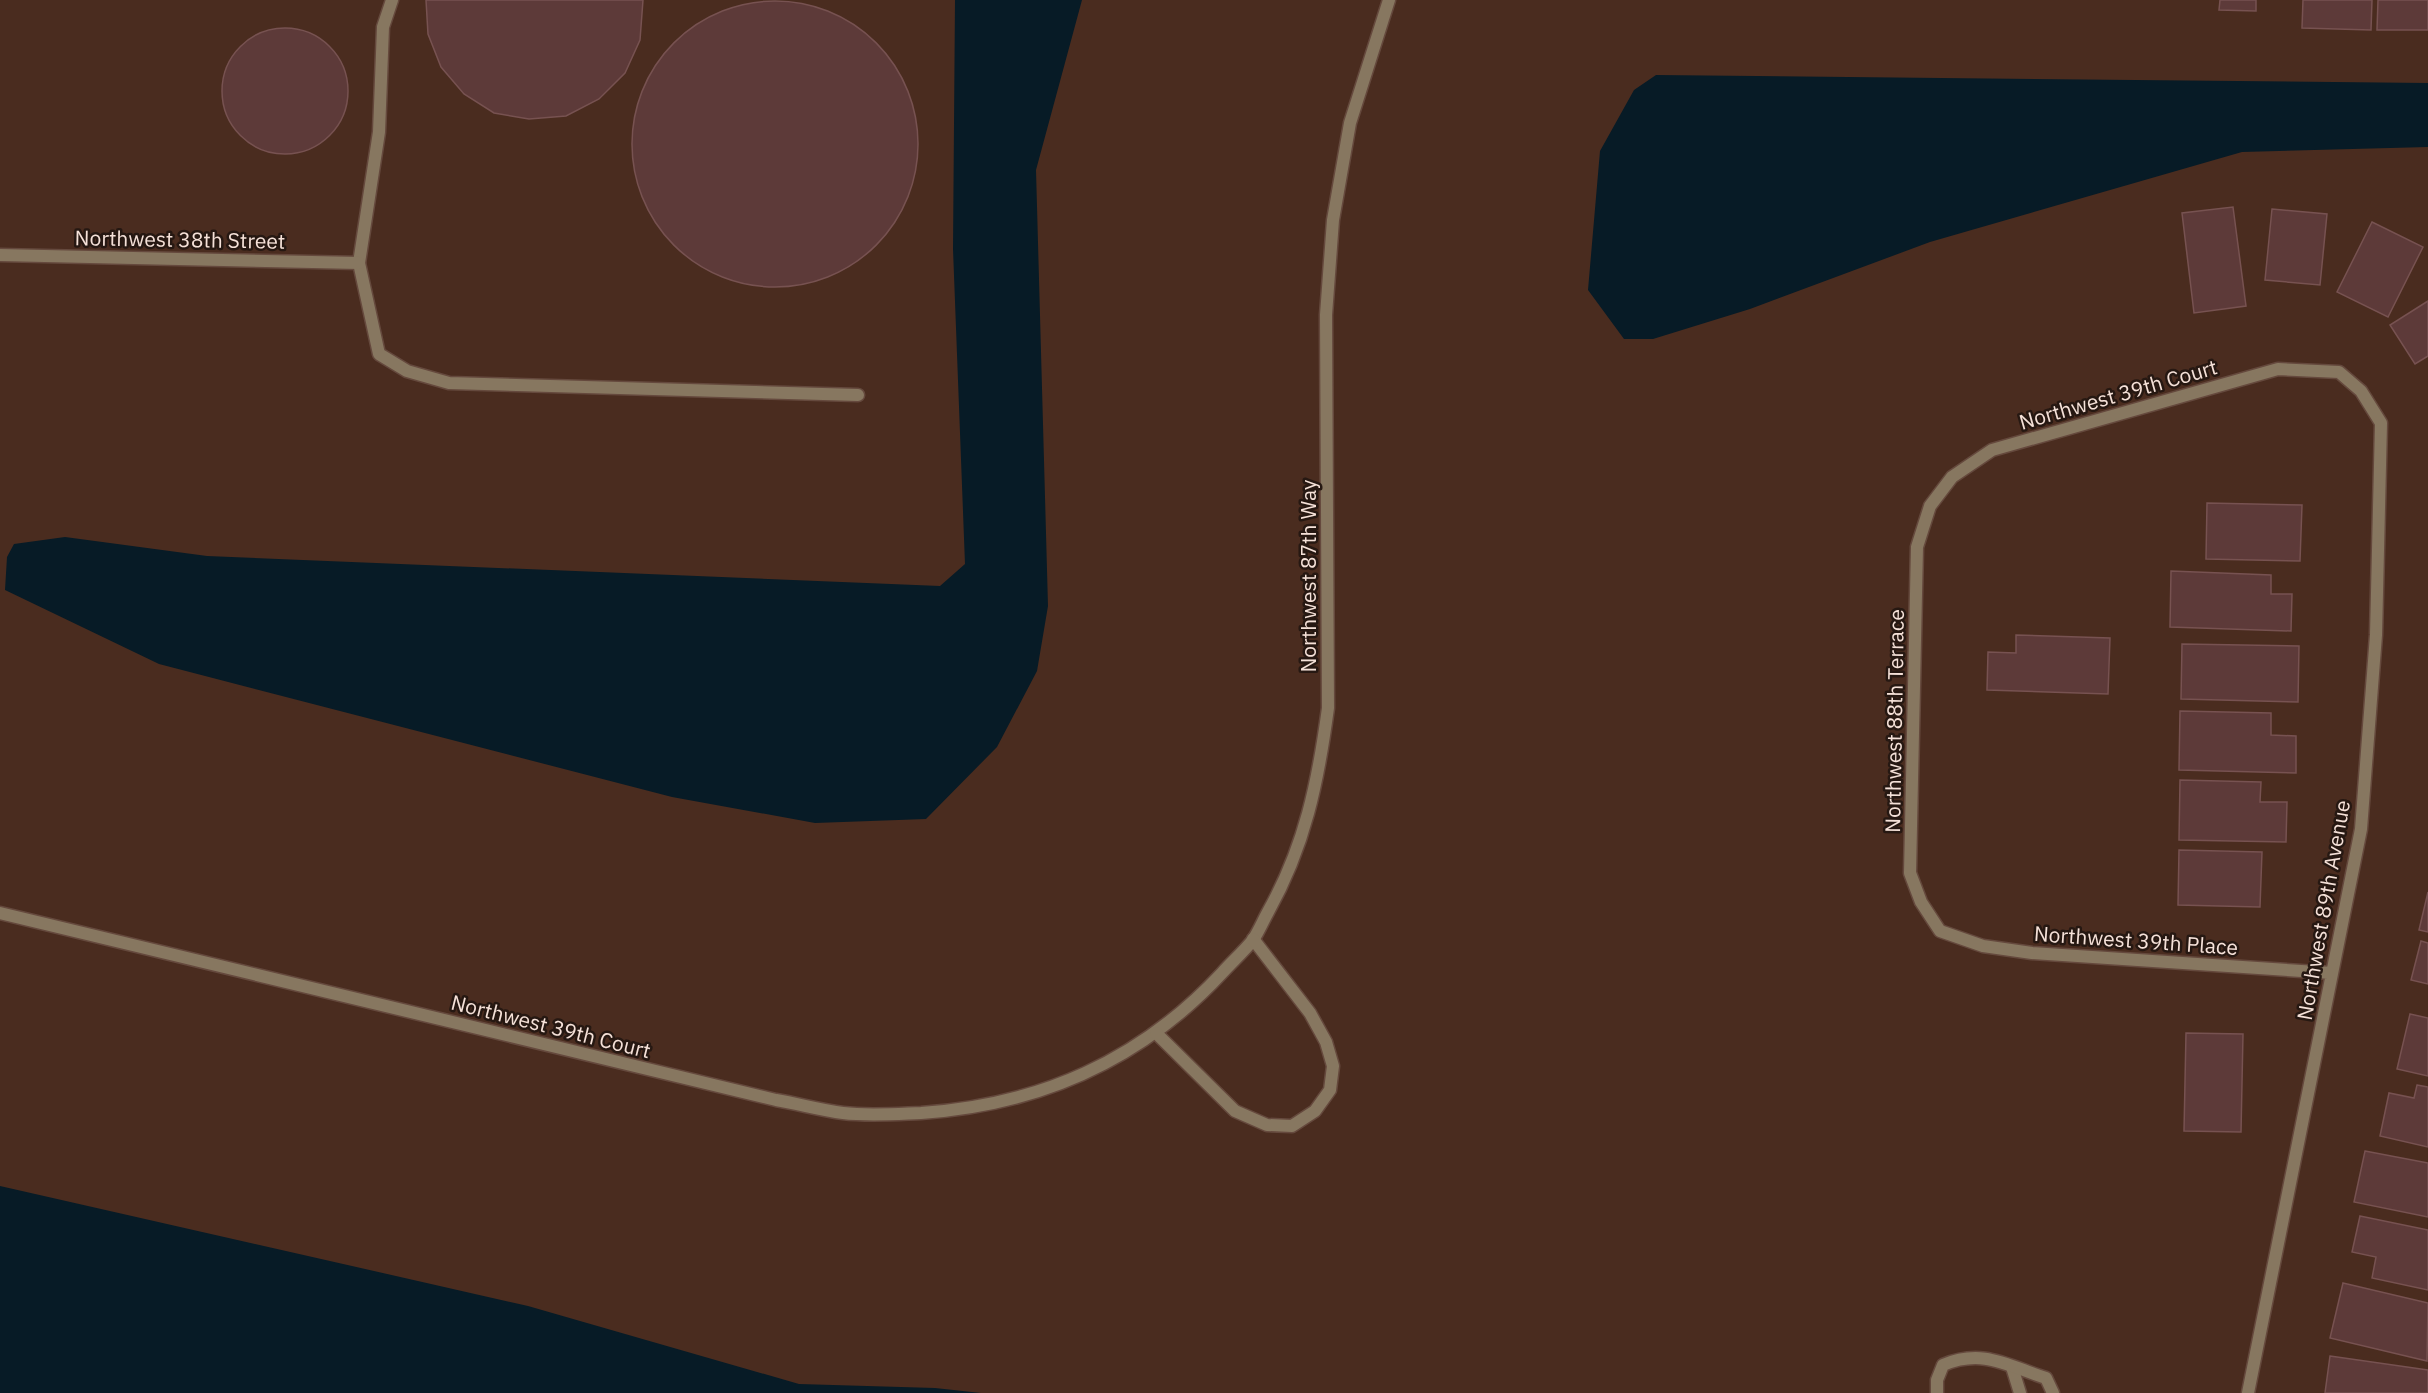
<svg xmlns="http://www.w3.org/2000/svg" width="2428" height="1393" viewBox="0 0 2428 1393" font-family="'IBM Plex Sans',sans-serif">
  <style>
    .water { fill: #071b26 }
    .building { fill: #5d3a39; stroke: #775251; stroke-width: 1.5 }
    .lines { fill: none; stroke-linecap: round; stroke-linejoin: round }
    .service-casing { stroke: #65493d; stroke-width: 15 }
    .minor-casing { stroke: #65493d; stroke-width: 15 }
    .service { stroke: #877760; stroke-width: 12 }
    .minor { stroke: #877760; stroke-width: 12 }
    .labels { text-anchor: middle; dominant-baseline: central; stroke-width: 5; stroke-linejoin: round; paint-order: stroke }
    .street-label { font-size: 21px; fill: #f5e1d8; stroke: #261812 }
  </style>
  <rect width="100%" height="100%" fill="#4a2c1f"/>
  <!-- water -->
  <g class="water">
    <path d="M955,0H1082L1036,170L1048,606L1037,671L997,747L926,819L815,823L672,797L159,664L5,590L7,557L14,544L65,537L207,556L940,586L965,564L953,249Z"/>
    <path d="M1656,75L2428,83V147L2242,152L1930,242L1750,309L1653,339H1624L1588,290L1600,151L1634,90Z"/>
    <path d="M0,1186L528,1306L799,1384L935,1388L981,1393H0Z"/>
  </g>
  <!-- building -->
  <g class="building">
    <path d="M426,0H643L640,40L625,73L599,99L566,116L529,119L494,113L464,94L441,67L428,34Z"/>
    <path d="M2220,0H2256V11L2219,10Z"/>
    <path d="M2303,0H2372L2371,30L2302,28Z"/>
    <path d="M2378,0H2428V30H2377Z"/>
    <circle cx="775" cy="144" r="143"/>
    <circle cx="285" cy="91" r="63"/>
    <path d="M2233,207L2246,306L2194,313L2182,213Z"/>
    <path d="M2272,209L2327,214L2320,285L2265,280Z"/>
    <path d="M2372,222L2423,247L2388,317L2337,292Z"/>
    <path d="M2428,301V356L2415,364L2390,325Z"/>
    <path d="M2207,503L2302,505L2300,561L2206,559Z"/>
    <path d="M2171,571L2271,575V594H2292L2291,631L2170,627Z"/>
    <path d="M2016,635L2110,638L2108,694L1987,690L1988,652L2016,653Z"/>
    <path d="M2182,644L2299,646L2298,702L2181,699Z"/>
    <path d="M2180,711L2271,713V735L2296,736V773L2179,770Z"/>
    <path d="M2180,780L2261,782L2260,802H2287L2286,842L2179,840Z"/>
    <path d="M2179,850L2262,852L2260,907L2178,905Z"/>
    <path d="M2428,892V932L2419,930Z"/>
    <path d="M2421,941L2428,943V984L2411,980Z"/>
    <path d="M2410,1014L2428,1018V1076L2397,1069Z"/>
    <path d="M2186,1033L2243,1034L2241,1132L2184,1131Z"/>
    <path d="M2417,1085L2428,1087V1147L2380,1136L2389,1093L2414,1098Z"/>
    <path d="M2365,1151L2428,1163V1217L2354,1202Z"/>
    <path d="M2360,1216L2428,1230V1290L2372,1278L2376,1257L2352,1252Z"/>
    <path d="M2343,1283L2428,1303L2427,1361L2330,1338Z"/>
    <path d="M2330,1356L2428,1370V1393H2325Z"/>
  </g>
  <g class="lines">
    <!-- service casing -->
    <g class="service-casing">
      <g id="service">
        <path d="M392,0L383,27L379,132L359,263L379,354L407,371L449,383L858,395"/>
        <path d="M0,255L359,263"/>
        <path d="M2012,1367L2020,1393"/>
        <path d="M1937,1393V1380L1943,1365C1983,1348 2008,1366 2046,1378L2053,1393"/>
      </g>
    </g>
    <!-- minor casing -->
    <g class="minor-casing">
      <g id="minor">
        <path d="M0,913L776,1100C799,1104 821,1110 843,1113C868,1116 895,1114 921,1113C1040,1105 1140,1061 1222,973C1232,962 1244,951 1253,940C1259,931 1263,921 1268,912C1305,846 1318,782 1328,708L1326,315L1333,220L1350,123L1389,0"/>
        <path d="M1156,1033L1235,1111L1267,1125L1292,1126L1315,1111L1330,1090L1333,1066L1326,1042L1310,1013L1253,939"/>
        <path d="M2248,1393L2361,829L2376,635L2381,423L2361,391L2339,372L2278,369L1992,450L1952,477L1930,506L1917,547L1910,873L1921,902L1940,931L1983,946L2032,953L2332,973"/>
      </g>
    </g>
    <!-- service -->
    <use href="#service" class="service"/>
    <!-- minor -->
    <use href="#minor" class="minor"/>
  </g>
  <g class="labels">
    <!-- street labels -->
    <g class="street-label">
      <text transform="translate(180 239) rotate(1)">Northwest 38th Street</text>
      <text transform="translate(2118 394) rotate(-16)">Northwest 39th Court</text>
      <text transform="translate(1308 576) rotate(-90)">Northwest 87th Way</text>
      <text transform="translate(1894 721) rotate(-89)">Northwest 88th Terrace</text>
      <text transform="translate(2323 910) rotate(-80)">Northwest 89th Avenue</text>
      <text transform="translate(2136 940) rotate(4)">Northwest 39th Place</text>
      <text transform="translate(551 1026) rotate(14)">Northwest 39th Court</text>
    </g>
  </g>
</svg>
